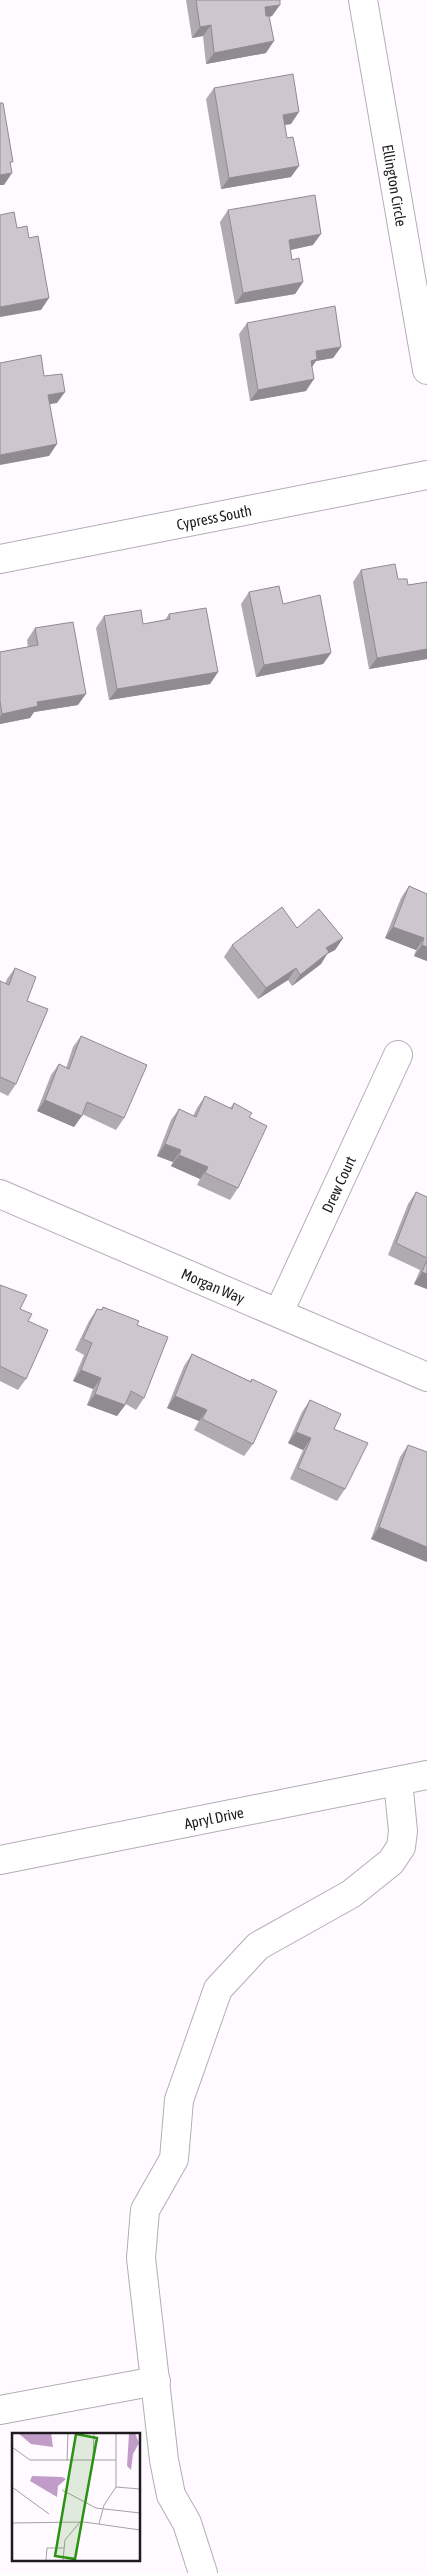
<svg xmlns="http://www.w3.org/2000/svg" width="427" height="2573" viewBox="0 0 427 2573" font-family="'Asap Condensed',sans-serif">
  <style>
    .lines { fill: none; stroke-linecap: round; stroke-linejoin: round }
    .minor-casing { stroke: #b3adb5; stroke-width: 30 }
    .minor { stroke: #fff; stroke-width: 28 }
    .wall { fill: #b0aab1 }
    .shaded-wall { fill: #908b90 }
    .building { fill: #cdc6ce; stroke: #908b90 }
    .labels { text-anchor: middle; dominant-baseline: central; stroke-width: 4; stroke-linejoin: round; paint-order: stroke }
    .street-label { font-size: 15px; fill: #1d1b1e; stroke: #fff }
    .inset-road { fill: none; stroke: #a4a1a5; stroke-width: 1 }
    .view { fill: #2c9214; fill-opacity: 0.15; stroke: #2c9214; stroke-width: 2.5 }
    .inset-edge { fill: none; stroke: #1d1b1e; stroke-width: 2.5 }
  </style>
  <rect width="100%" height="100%" fill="#fefaff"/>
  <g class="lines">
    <!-- minor casing -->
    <g class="minor-casing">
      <g id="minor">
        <path id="s1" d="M363,0L427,370"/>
        <path id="s2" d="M0,559L427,475"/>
        <path id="s3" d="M0,1194L427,1377"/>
        <path id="s4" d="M279,1312L398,1055"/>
        <path id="s5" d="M0,1860L427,1775"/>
        <path d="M0,2410L156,2381"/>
        <path d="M203,2573L187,2523L171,2495L164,2460L141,2258L145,2210L174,2159L179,2100L218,1989L258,1946L351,1894L391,1862L401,1847L403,1831L398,1781"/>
      </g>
    </g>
    <!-- minor -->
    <use href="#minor" class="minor"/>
  </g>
  <!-- wall -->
  <g class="wall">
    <path d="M186,0H280L272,16L269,17L266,53L206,64L203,36L192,38Z"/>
    <path d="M214,88L291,124L285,125L291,177L221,189L206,99Z"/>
    <path d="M228,210L313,245L290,250L292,260L303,282L295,294L235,304L220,222Z"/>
    <path d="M247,323L341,347L333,358L316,361L312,367L306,391L250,401L239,334Z"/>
    <path d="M361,570L398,579L408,585L427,582V659L369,669L353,582Z"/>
    <path d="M249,592L283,604L331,653L323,664L256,677L241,604Z"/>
    <path d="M169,614L218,672L210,684L109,700L96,628L104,616L143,624L165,620Z"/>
    <path d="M35,628L78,705L34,712L30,718L0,724V652L28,647L27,640Z"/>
    <path d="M409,886L427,894V961L414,956L416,950L385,938L401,898Z"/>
    <path d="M297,928L343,938L335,950L327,954L321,964L292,986L288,980L258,999L224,957L232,945Z"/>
    <path d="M15,968L27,1001L16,1084L8,1096L0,1092V981L5,984L7,979Z"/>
    <path d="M81,1036L124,1118L116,1130L82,1114L74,1127L37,1111L51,1075L59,1064L66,1068L73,1047Z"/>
    <path d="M205,1096L230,1108L234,1103L249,1117L238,1188L230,1200L197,1185L200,1179L171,1166L173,1162L157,1156L171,1120L179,1109L193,1116L197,1108Z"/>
    <path d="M416,1192L427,1197V1289L414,1284L420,1270L388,1255L408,1204Z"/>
    <path d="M0,1285L20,1309L28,1321L26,1379L18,1390L0,1381Z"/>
    <path d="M103,1307L137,1325L144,1398L136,1410L126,1404L117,1416L87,1405L93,1389L73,1381L84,1355L75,1350L89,1321L97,1309L101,1310Z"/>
    <path d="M192,1354L250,1381L252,1379L253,1444L244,1456L194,1430L199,1421L167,1408L184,1366Z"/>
    <path d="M310,1400L334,1429L345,1489L337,1501L290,1479L303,1450L288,1443L302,1412Z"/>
    <path d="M408,1445L427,1452V1562L371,1539L400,1457Z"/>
  </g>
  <!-- shaded-wall -->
  <g class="shaded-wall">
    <path d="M280,5L272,16L257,19L265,7Z"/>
    <path d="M211,25L203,36L192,38L200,27Z"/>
    <path d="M274,41L266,53L206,64L214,53Z"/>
    <path d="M299,112L291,124L275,126L283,115Z"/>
    <path d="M299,166L291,177L221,189L229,178Z"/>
    <path d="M12,173L4,185H0V175Z"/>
    <path d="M321,234L313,245L281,252L289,240Z"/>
    <path d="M303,282L295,294L235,304L243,293Z"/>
    <path d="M49,298L41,310L0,317V307Z"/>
    <path d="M341,347L333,358L316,361L309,371L303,372L316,351Z"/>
    <path d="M314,379L306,391L250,401L258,390Z"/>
    <path d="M65,392L57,403L39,406L48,395Z"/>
    <path d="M57,444L49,456L0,465V455Z"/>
    <path d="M427,649V659L369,669L377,658Z"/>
    <path d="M331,653L323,664L256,677L264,665Z"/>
    <path d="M218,672L210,684L109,700L117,689Z"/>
    <path d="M86,694L78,705L34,712L30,718L0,724V717L2,714L37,702Z"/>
    <path d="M393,927L424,938L416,950L385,938Z"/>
    <path d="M343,938L335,950L327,954L321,964L292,986L300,975L326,948Z"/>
    <path d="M422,945L427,947V961L414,956Z"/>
    <path d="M296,968L288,980L258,999L266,988Z"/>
    <path d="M45,1100L82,1116L74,1127L37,1111Z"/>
    <path d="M165,1144L181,1150L173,1162L157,1156Z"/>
    <path d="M179,1155L208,1167L200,1179L171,1166Z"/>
    <path d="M422,1272L427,1274V1289L414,1284Z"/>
    <path d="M81,1370L101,1378L93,1389L73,1381Z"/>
    <path d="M95,1394L125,1405L117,1416L87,1405Z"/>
    <path d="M175,1396L207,1410L199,1421L167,1408Z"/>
    <path d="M296,1432L311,1438L303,1450L288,1443Z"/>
    <path d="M379,1527L427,1547V1562L371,1539Z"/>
  </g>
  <!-- building -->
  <g class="building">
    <path d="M196,0H280V5L265,7L266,16H269L274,41L214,53L211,25L200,27Z"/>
    <path d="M293,74L299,112L283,115L287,138L293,137L299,166L229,178L214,88Z"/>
    <path d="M0,103H3L13,162H10L12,173L0,175Z"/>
    <path d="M315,195L321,234L289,240L292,260L299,258L303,282L243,293L228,210Z"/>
    <path d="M14,212L17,228L27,226L29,238L38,236L49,298L0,307V215Z"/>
    <path d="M335,306L341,347L316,351L317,359L311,361L314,379L258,390L247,323Z"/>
    <path d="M41,355L44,376L62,374L65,392L48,395L57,444L0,455V363Z"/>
    <path d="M395,564L398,579H407L408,585L427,582V649L377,658L361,570Z"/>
    <path d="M279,586L283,604L320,595L331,653L264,665L249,592Z"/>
    <path d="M206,608L218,672L117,689L104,616L141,610L143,624L170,619L169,614Z"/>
    <path d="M73,622L86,694L37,702L38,706L2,714L0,701V652L38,645L35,628Z"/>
    <path d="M409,886L427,894V947L422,945L424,938L393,927Z"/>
    <path d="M282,907L297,928L319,909L343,938L326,948L329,952L300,975L296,968L266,988L232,945Z"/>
    <path d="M15,968L36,977L27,1001L48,1009L16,1084L0,1077V981L9,985Z"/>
    <path d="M81,1036L147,1065L124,1118L87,1102L82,1116L45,1100L59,1064L69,1069Z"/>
    <path d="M205,1096L232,1109L234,1103L252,1113L249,1117L267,1126L238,1188L205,1173L208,1167L179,1155L181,1150L165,1144L179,1109L196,1117Z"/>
    <path d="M416,1192L427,1197V1258L396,1243Z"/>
    <path d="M427,1260V1274L422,1272Z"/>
    <path d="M0,1285L27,1295L20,1309L32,1314L28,1321L48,1330L26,1379L0,1366Z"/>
    <path d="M103,1307L139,1321L137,1325L168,1337L144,1398L131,1391L125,1405L95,1394L101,1378L81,1370L92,1343L83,1339L97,1309L102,1310Z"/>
    <path d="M192,1354L251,1382L252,1379L277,1391L253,1444L202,1419L207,1410L175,1396Z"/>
    <path d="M310,1400L341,1414L334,1429L368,1443L345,1489L298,1468L311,1438L296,1432Z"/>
    <path d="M408,1445L427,1452V1547L379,1527Z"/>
  </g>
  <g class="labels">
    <!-- street labels -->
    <g class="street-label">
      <text stroke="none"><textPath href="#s1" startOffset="188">Ellington Circle</textPath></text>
      <text stroke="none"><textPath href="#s2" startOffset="218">Cypress South</textPath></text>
      <text stroke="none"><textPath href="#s4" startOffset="141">Drew Court</textPath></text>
      <text stroke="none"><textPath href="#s3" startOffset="232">Morgan Way</textPath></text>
      <text stroke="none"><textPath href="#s5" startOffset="218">Apryl Drive</textPath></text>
    </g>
  </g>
  <!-- overview -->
  <g transform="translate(12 2433)">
    <rect width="128" height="128" fill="#fefaff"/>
    <path d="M6,0H39L41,14L19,11ZM117,0H123L127,10L121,21L119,37L115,33ZM20,43L50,44L54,46L46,53L45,64L18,48Z" fill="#c29cc9"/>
    <path class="inset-road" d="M0,14L18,27H104M81,27L82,0M55,28L56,0M0,54L37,81M104,54L128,56M50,57L84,75L128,80M0,90L72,89L128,97M87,91L92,72L104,54V0M34,127L35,115H52M51,127L53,107L68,89"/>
    <path class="view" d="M64,1L85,5L63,126L43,123Z"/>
    <rect width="128" height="128" class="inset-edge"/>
  </g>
</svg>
